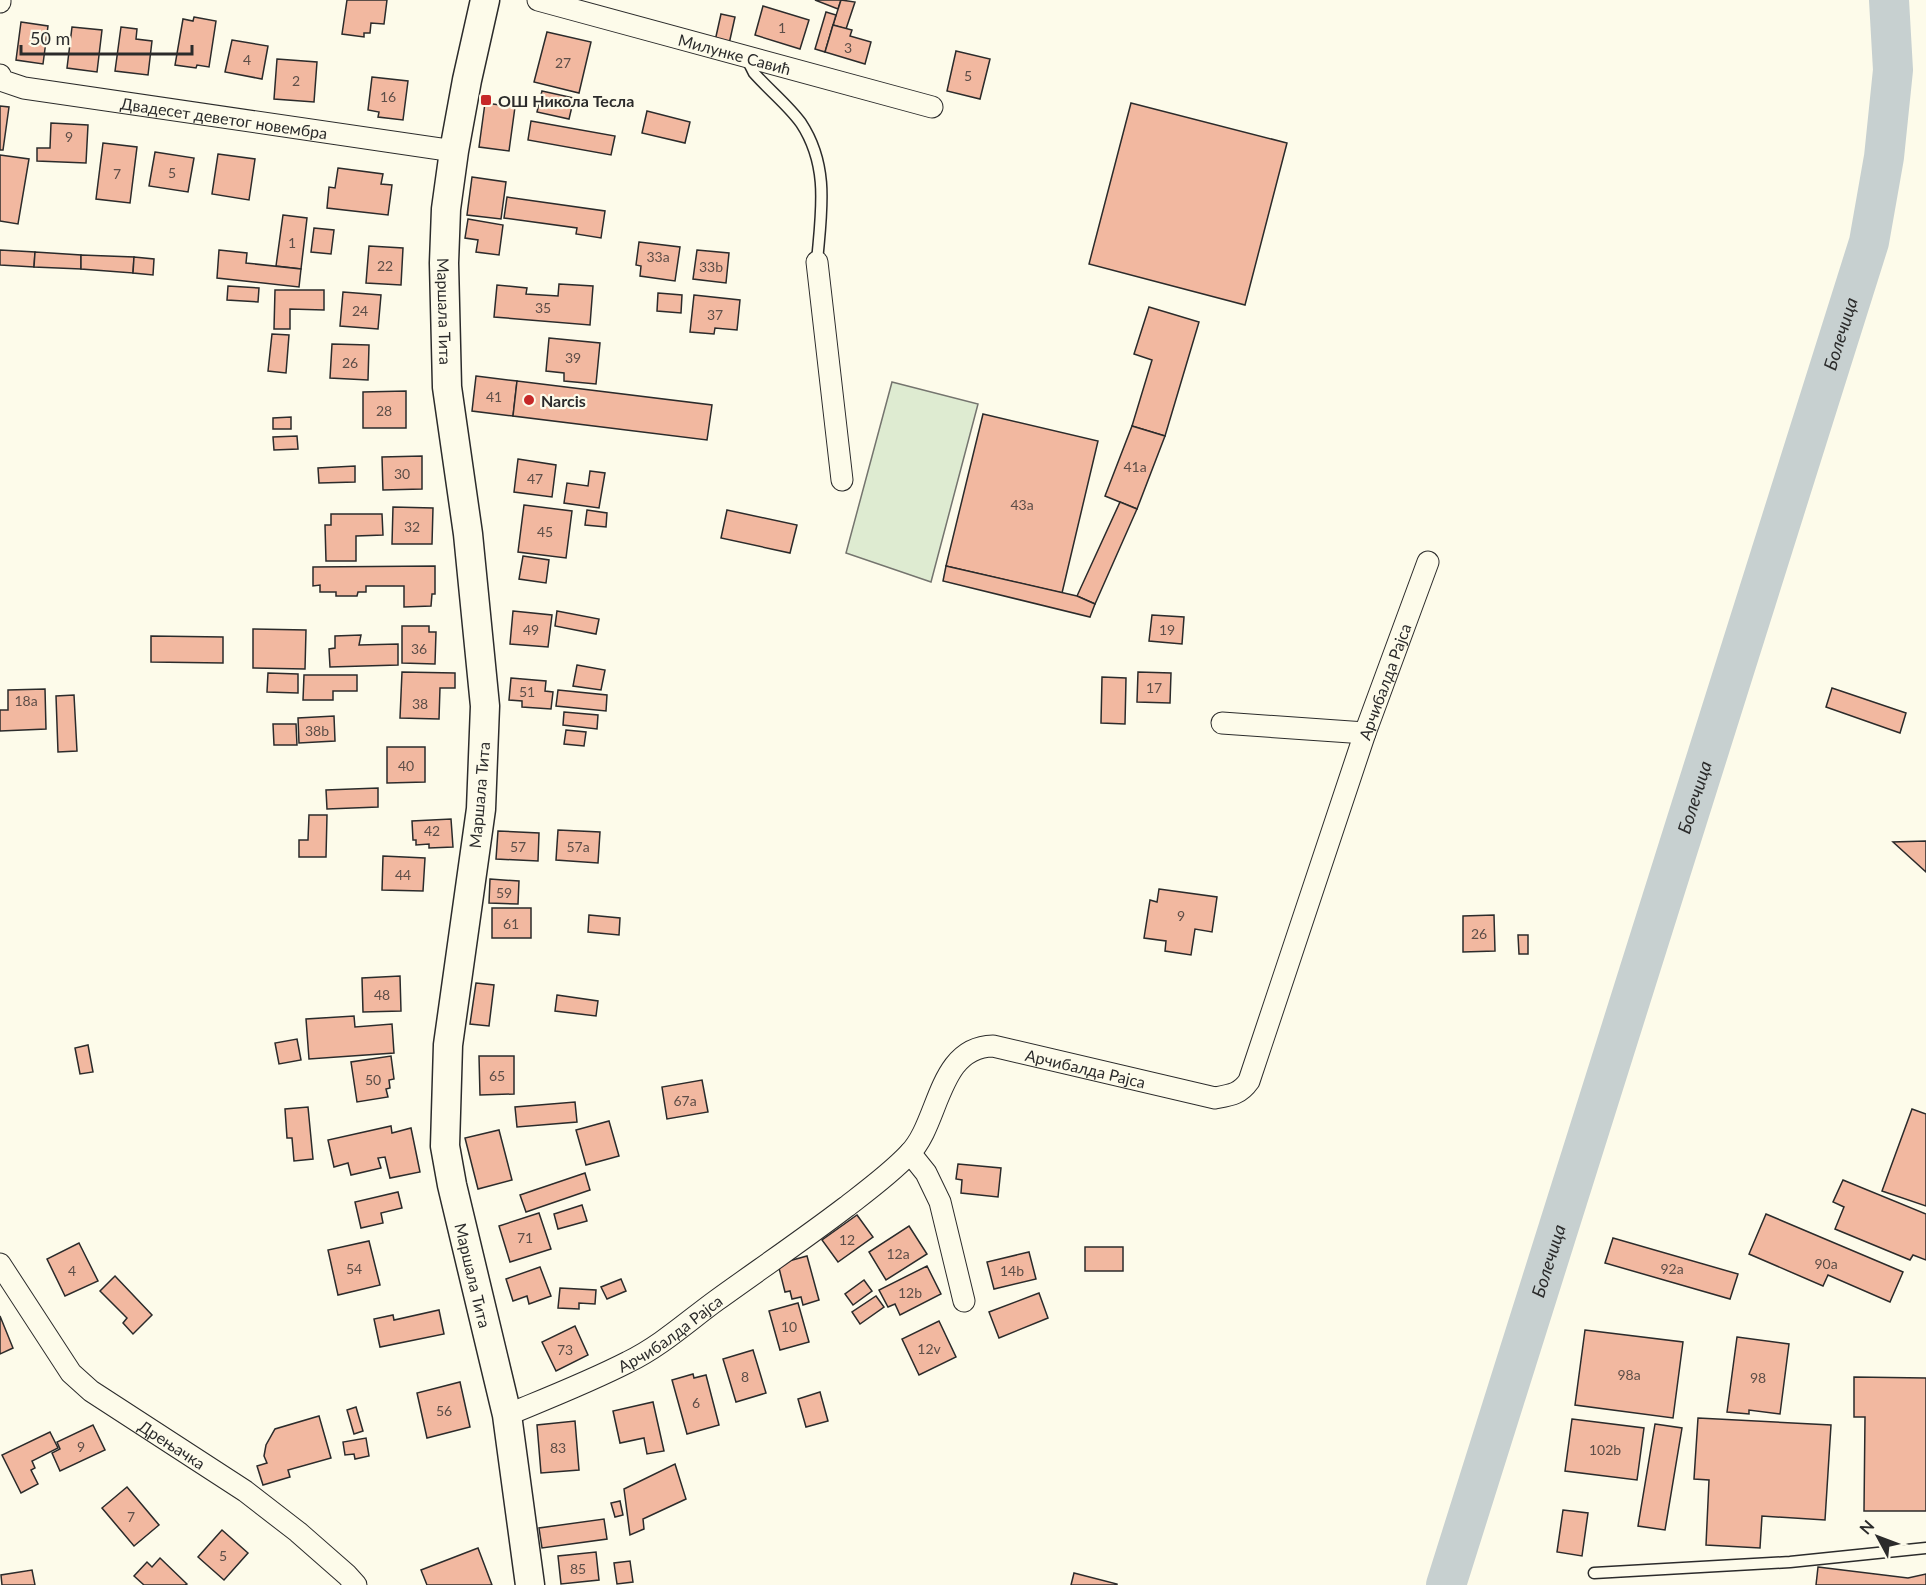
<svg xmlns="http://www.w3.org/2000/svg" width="1926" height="1585" viewBox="0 0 1926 1585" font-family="Lato,sans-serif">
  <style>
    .green { fill: #deebd1; stroke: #74746e; stroke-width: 1.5 }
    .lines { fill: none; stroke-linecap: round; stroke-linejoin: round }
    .river { stroke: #c7d0d0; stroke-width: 40 }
    .building { fill: #f2b8a0; stroke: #2b2b2b; stroke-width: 1.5 }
    .lane-casing { stroke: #2b2b2b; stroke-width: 13 }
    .street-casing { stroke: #2b2b2b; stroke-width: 23 }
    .secondary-casing { stroke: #2b2b2b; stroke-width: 31 }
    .lane { stroke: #fdfbea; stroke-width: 10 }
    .street { stroke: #fdfbea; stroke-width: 21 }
    .secondary { stroke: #fdfbea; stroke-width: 28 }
    .poi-dot { fill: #c62828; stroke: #fdfbea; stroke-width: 2 }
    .labels { text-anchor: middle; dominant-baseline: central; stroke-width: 4.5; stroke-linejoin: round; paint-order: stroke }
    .number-label { font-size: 14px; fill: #5d4e48 }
    .street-label { font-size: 16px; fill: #2b2b2b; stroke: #fdfbea }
    .poi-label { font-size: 16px; font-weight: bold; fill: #2b2b2b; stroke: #fdfbea; text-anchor: start }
    .water-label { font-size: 18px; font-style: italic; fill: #2b2b2b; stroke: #fdfbea }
  </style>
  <rect width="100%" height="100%" fill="#fdfbea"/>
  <!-- green -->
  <path class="green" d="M892,382L978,404L931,582L846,553Z"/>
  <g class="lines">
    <!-- river -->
    <path class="river" id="s1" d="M1446,1585L1869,242L1884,157L1893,70L1889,0"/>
  </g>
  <!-- building -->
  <g class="building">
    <path d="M347,0H387L384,24L371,23L370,33H364V37L342,34Z"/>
    <path d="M815,0H841L838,9Z"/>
    <path d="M841,0L855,2L846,29L833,25Z"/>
    <path d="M763,6L809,20L800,49L755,35Z"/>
    <path d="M826,12L836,15L825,52L815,49Z"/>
    <path d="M721,14L735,17L729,44L715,41Z"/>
    <path d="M194,17L216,21L209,67L197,65L196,68L175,65L183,19L193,21Z"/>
    <path d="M21,22L48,26L43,64L16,60Z"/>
    <path d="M833,25L852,30L850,36L871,42L865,64L825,52Z"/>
    <path d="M72,27L102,30L97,72L67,68Z"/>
    <path d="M121,27L137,29L136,39L152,41L148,75L115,71Z"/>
    <path d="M547,32L591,42L579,93L534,82Z"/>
    <path d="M232,40L268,46L262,79L225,72Z"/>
    <path d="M956,51L990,59L980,99L947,91Z"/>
    <path d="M277,59L317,62L314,102L274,99Z"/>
    <path d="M372,77L408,81L403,120L378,117L379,112L368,110Z"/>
    <path d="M542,91L574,98L569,119L537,112Z"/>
    <path d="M485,103L515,107L509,151L479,147Z"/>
    <path d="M1131,103L1287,143L1245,305L1089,264Z"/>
    <path d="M0,106L9,107L3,150H0Z"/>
    <path d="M647,111L690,122L685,143L642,133Z"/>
    <path d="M531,121L615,136L611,155L528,140Z"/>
    <path d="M51,123L88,125L86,163L37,161V148H50Z"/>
    <path d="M103,143L137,147L130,203L96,199Z"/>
    <path d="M155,152L194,158L188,192L149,186Z"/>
    <path d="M218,154L255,159L249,200L212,194Z"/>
    <path d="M0,155L29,159L18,224L0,221Z"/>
    <path d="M338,168L383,174L381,184L392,185L388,215L327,208L329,187L335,188Z"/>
    <path d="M472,177L506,182L501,219L467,215Z"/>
    <path d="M507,197L605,211L601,238L576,234L577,228L504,218Z"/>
    <path d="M283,215L307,218L301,269L276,266Z"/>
    <path d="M468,219L503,225L499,255L476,252L478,240L465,238Z"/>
    <path d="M314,228L334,230L331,254L311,252Z"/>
    <path d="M639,242L680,247L675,281L640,276L641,266L636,265Z"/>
    <path d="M369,246L403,248L401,285L366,283Z"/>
    <path d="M0,250L35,252L34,267L0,265Z"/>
    <path d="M219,250L247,253L246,263L301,269L299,287L217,278Z"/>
    <path d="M697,250L729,253L726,283L693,279Z"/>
    <path d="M35,252L81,255V269L34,267Z"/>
    <path d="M81,255L134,257L133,273L81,269Z"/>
    <path d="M134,257L154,259L153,275L133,273Z"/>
    <path d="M559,284L593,286L590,325L494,317L497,285L527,288L526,294L558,296Z"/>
    <path d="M228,286L259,288L258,302L227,300Z"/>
    <path d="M275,290H324V310L290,309V329H274Z"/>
    <path d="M343,292L381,295L378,329L340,326Z"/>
    <path d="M658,293L682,295L681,313L657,311Z"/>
    <path d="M694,295L740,300L737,330L715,328L714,334L690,332Z"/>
    <path d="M1149,307L1199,322L1165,436L1132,426L1152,360L1134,354Z"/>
    <path d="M272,334L289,335L286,373L268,371Z"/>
    <path d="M549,338L600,343L596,384L564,381V373L546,371Z"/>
    <path d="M332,344L369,345L368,380L330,378Z"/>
    <path d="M476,376L517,381L513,416L472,411Z"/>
    <path d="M517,381L712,405L707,440L513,416Z"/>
    <path d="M406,391V428H363V392Z"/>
    <path d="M983,414L1098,441L1062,593L946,566Z"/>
    <path d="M291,417V429H273V418Z"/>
    <path d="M1132,426L1165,436L1137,509L1105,496Z"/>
    <path d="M297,436L298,449L274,450L273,437Z"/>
    <path d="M422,456V489L383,490L382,457Z"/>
    <path d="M518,459L556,465L552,497L514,492Z"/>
    <path d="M355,466V482L319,483L318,468Z"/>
    <path d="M590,471L605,473L599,508L564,503L567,483L588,486Z"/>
    <path d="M1120,502L1137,509L1095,604L1077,596Z"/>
    <path d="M524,505L572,511L566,558L518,552Z"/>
    <path d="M393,507L433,508L432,544H392Z"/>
    <path d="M587,510L607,513L606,527L585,525Z"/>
    <path d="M727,510L797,525L790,553L721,538Z"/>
    <path d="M331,514H382L383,535L356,536V561H326L325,525H331Z"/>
    <path d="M523,556L549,560L546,583L519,579Z"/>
    <path d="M435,566V594H432L431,606L404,607V586H366V592H358L357,596H336V592H320V585L313,586V567Z"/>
    <path d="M946,566L1077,596L1095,604L1090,617L943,581Z"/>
    <path d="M513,611L552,615L548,647L510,644Z"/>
    <path d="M557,611L599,619L596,634L555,626Z"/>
    <path d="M1152,615L1184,617L1182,644L1149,641Z"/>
    <path d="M402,626H429V632H436L435,664L402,663Z"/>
    <path d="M253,629L306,630L305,669L253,668Z"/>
    <path d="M361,635L359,645L398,644V665L330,667L329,649L335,648V636Z"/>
    <path d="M151,636L223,637V663L151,662Z"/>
    <path d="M577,665L605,670L601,690L573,686Z"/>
    <path d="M402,672L455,673V688H440L439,719L400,718Z"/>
    <path d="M1138,672L1171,673L1170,703L1137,702Z"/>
    <path d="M268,673L298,674V693L267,692Z"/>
    <path d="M304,675H357V691H333V700H303Z"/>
    <path d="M1102,677L1126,678L1125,724L1101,723Z"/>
    <path d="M511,678L546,681L545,691L553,692L551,709L522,707V701L509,700Z"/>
    <path d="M1832,688L1906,713L1900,733L1826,707Z"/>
    <path d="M45,689L46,729L0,731V710H8V690Z"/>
    <path d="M558,690L607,695L606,711L556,706Z"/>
    <path d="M74,695L77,751L58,752L56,696Z"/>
    <path d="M564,712L598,715L597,729L563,725Z"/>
    <path d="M334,716L335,741L299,743L298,718Z"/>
    <path d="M273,724H296L297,745H274Z"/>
    <path d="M566,730L586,732L584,746L564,744Z"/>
    <path d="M387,747H425V782L387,783Z"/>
    <path d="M378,788V807L327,809L326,790Z"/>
    <path d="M309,815H327L326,857H299V840H308Z"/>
    <path d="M451,819L453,847L429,848V844L416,845V840H413L412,821Z"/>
    <path d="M558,830L600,832L598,863L556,860Z"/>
    <path d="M498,831L539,833L538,861L496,859Z"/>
    <path d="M1926,841V872L1893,842Z"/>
    <path d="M383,856L425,858L423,891L382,890Z"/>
    <path d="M490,879L519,881L518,904L489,903Z"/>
    <path d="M1159,889L1217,897L1212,932L1195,929L1191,955L1165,951L1166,941L1144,938L1150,900L1157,902Z"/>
    <rect x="492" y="908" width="39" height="30"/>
    <path d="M589,915L620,918L619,935L588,932Z"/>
    <path d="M1494,915L1495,951L1463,952V916Z"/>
    <path d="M1518,935H1528V954H1519Z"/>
    <path d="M400,976L401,1011L363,1012L362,978Z"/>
    <path d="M476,983L494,985L489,1026L470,1024Z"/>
    <path d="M557,995L598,1001L596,1016L555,1011Z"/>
    <path d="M354,1016L355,1027L392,1024L394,1053L309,1059L306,1019Z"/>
    <path d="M297,1039L301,1060L279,1064L275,1043Z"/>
    <path d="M88,1045L93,1072L80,1074L75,1048Z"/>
    <path d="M391,1056L394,1079L389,1080L390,1088L386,1089L388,1097L357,1102L351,1062Z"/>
    <path d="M479,1056H514V1094L480,1095Z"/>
    <path d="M702,1080L708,1112L667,1119L662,1087Z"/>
    <path d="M575,1102L577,1122L517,1127L515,1107Z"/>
    <path d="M308,1107L313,1159L294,1161L292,1138H287L285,1109Z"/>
    <path d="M1912,1109L1926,1114V1206L1882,1191Z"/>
    <path d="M609,1121L619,1156L586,1165L576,1130Z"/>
    <path d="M391,1126L392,1133L411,1128L420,1172L390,1178L385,1157L378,1158L381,1168L351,1175L348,1163L334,1167L328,1140Z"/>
    <path d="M499,1130L512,1180L478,1189L465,1138Z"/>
    <path d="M958,1164L1001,1168L998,1197L961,1193L962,1180L956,1179Z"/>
    <path d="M585,1173L590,1190L526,1212L520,1195Z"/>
    <path d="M1843,1180L1926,1214V1260L1913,1255L1910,1260L1835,1229L1844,1207L1833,1202Z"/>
    <path d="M398,1192L402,1208L381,1213L383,1223L361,1228L355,1202Z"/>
    <path d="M582,1205L587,1221L558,1229L554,1214Z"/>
    <path d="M539,1213L551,1249L510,1262L499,1226Z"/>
    <path d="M1766,1214L1903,1272L1890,1302L1828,1275L1823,1286L1749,1254Z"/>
    <path d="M857,1215L873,1237L838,1262L822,1240Z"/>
    <path d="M909,1226L927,1254L886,1280L869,1252Z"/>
    <path d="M1613,1238L1738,1274L1730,1299L1605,1263Z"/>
    <path d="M369,1241L380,1285L338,1295L328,1250Z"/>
    <path d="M79,1243L98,1281L65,1296L47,1259Z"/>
    <rect x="1085" y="1247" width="38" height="24"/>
    <path d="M1029,1252L1036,1279L994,1289L987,1262Z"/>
    <path d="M807,1256L819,1300L803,1305L801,1297L792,1299L790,1291L785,1292L778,1264Z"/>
    <path d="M927,1266L941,1294L900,1315L895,1304L888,1307L879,1290Z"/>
    <path d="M540,1267L551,1296L529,1304L527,1296L513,1301L506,1279Z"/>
    <path d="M115,1276L152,1315L133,1334L123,1323L127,1318L100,1291Z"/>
    <path d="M621,1279L626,1291L607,1299L601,1287Z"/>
    <path d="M864,1280L872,1291L853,1305L845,1294Z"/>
    <path d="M560,1288L596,1290L595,1304L579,1303V1309L558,1308Z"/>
    <path d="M1039,1293L1048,1318L999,1338L989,1312Z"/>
    <path d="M876,1296L884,1307L860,1324L852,1312Z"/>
    <path d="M798,1303L809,1342L780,1350L769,1311Z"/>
    <path d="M439,1310L444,1334L380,1347L374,1319L393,1315L394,1320Z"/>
    <path d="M0,1316L13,1348L0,1354Z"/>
    <path d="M939,1321L956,1357L919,1375L902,1339Z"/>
    <path d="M575,1326L588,1355L556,1371L542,1342Z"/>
    <path d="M1585,1330L1683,1342L1673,1418L1575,1405Z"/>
    <path d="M1737,1337L1789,1344L1780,1414L1749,1410V1414L1727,1412Z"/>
    <path d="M753,1350L766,1393L736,1402L723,1359Z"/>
    <path d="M693,1374L694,1378L706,1375L719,1425L687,1434L672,1380Z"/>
    <path d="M1854,1377L1926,1378V1511H1864L1865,1417H1854Z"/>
    <path d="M460,1382L470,1427L427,1438L417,1393Z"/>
    <path d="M820,1392L828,1421L806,1427L798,1399Z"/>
    <path d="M653,1402L664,1451L647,1454L644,1438L620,1443L613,1411Z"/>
    <path d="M356,1407L363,1431L354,1434L347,1410Z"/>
    <path d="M319,1416L331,1458L288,1470L290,1477L263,1485L257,1466L267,1463L264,1456L266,1445L275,1429Z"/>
    <path d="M1698,1418L1831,1425L1825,1520L1762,1516L1760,1548L1706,1545L1709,1480L1694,1479Z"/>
    <path d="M1572,1419L1644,1428L1637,1480L1565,1471Z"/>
    <path d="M575,1421L579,1470L541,1473L537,1425Z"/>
    <path d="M1655,1424L1682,1428L1665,1530L1638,1526Z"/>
    <path d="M93,1425L105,1450L60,1471L52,1453L60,1449L57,1442Z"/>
    <path d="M50,1432L58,1448L32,1461L35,1468L31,1470L38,1484L21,1493L2,1455Z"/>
    <path d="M366,1438L369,1456L355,1459L354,1454L345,1455L343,1442Z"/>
    <path d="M675,1464L686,1499L643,1519L644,1529L630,1535L624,1489Z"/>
    <path d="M127,1487L159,1525L134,1546L102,1508Z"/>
    <path d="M620,1501L623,1515L615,1517L611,1503Z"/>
    <path d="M1563,1510L1588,1513L1582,1556L1557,1552Z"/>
    <path d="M604,1519L607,1539L542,1548L539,1528Z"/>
    <path d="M222,1530L248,1553L224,1580L198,1557Z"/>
    <path d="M478,1548L492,1585H427L421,1570Z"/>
    <path d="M596,1552L599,1580L561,1584L558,1556Z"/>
    <path d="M160,1558L187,1584L185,1585H144L134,1576L147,1562L152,1567Z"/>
    <path d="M630,1561L633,1582L617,1584L614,1563Z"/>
    <path d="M1818,1567L1908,1578L1926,1574V1585H1816Z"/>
    <path d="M32,1570L35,1585H2L1,1575Z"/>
    <path d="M1074,1573L1117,1584V1585H1071Z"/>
  </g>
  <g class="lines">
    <!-- lane casing -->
    <g class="lane-casing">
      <g id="lane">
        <path d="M748,56L749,63L754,73C768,89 789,106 801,123C830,167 821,213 817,262"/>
        <path d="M1594,1573L1790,1562L1926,1548"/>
      </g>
    </g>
    <!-- street casing -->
    <g class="street-casing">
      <g id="street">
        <path id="s2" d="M538,0L932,107"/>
        <path d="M0,2V0"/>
        <path id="s3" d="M0,75L3,81L24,88L454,151"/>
        <path d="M817,262L842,480"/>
        <path d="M1222,723L1365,733"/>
        <path d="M910,1153L926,1173L940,1202L964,1301"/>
        <path id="s4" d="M0,1264L71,1373L91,1391L245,1491L298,1532L347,1575L356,1585"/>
        <path id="s5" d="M507,1415C548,1398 589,1382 628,1362C661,1346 688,1321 717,1300C760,1269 804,1239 846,1207C868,1190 890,1174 909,1154C940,1123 937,1047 993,1046L1215,1098C1231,1095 1240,1094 1249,1081L1365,733L1428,562"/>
      </g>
    </g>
    <!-- secondary casing -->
    <g class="secondary-casing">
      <g id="secondary">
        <path id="s6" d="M485,0L467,80L454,151L446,209L444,263L447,387L468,534L485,706L481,809L448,1045L445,1146L452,1185L507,1415L530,1585"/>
      </g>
    </g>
    <!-- lane -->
    <use href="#lane" class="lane"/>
    <!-- street -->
    <use href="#street" class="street"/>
    <!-- secondary -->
    <use href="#secondary" class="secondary"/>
  </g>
  <!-- markers -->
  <g class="poi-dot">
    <rect x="480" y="94" width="12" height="12" rx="3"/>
    <circle cx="529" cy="400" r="6"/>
  </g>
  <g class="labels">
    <!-- number labels -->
    <g class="number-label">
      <text x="782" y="27">1</text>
      <text x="848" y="47">3</text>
      <text x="247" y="59">4</text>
      <text x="563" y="62">27</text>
      <text x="968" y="75">5</text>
      <text x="296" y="80">2</text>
      <text x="388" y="96">16</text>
      <text x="69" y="136">9</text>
      <text x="172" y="172">5</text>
      <text x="117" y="173">7</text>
      <text x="292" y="242">1</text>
      <text x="658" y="256">33a</text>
      <text x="385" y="265">22</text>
      <text x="711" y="266">33b</text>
      <text x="543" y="307">35</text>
      <text x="360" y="310">24</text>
      <text x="715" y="314">37</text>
      <text x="573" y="357">39</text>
      <text x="350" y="362">26</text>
      <text x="494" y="396">41</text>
      <text x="384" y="410">28</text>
      <text x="1135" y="466">41a</text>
      <text x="402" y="473">30</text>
      <text x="535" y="478">47</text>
      <text x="1022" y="504">43a</text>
      <text x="412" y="526">32</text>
      <text x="545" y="531">45</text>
      <text x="531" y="629">49</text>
      <text x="1167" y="629">19</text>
      <text x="419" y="648">36</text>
      <text x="1154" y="687">17</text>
      <text x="527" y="691">51</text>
      <text x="26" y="700">18a</text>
      <text x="420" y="703">38</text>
      <text x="317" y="730">38b</text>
      <text x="406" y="765">40</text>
      <text x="432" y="830">42</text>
      <text x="518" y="846">57</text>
      <text x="578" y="846">57a</text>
      <text x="403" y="874">44</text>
      <text x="504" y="892">59</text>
      <text x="1181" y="915">9</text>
      <text x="511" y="923">61</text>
      <text x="1479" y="933">26</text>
      <text x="382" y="994">48</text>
      <text x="497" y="1075">65</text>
      <text x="373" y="1079">50</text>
      <text x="685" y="1100">67a</text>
      <text x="525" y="1237">71</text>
      <text x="847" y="1239">12</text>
      <text x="898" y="1253">12a</text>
      <text x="1826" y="1263">90a</text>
      <text x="354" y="1268">54</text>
      <text x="1672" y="1268">92a</text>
      <text x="72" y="1270">4</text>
      <text x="1012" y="1270">14b</text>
      <text x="910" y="1292">12b</text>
      <text x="789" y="1326">10</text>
      <text x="929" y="1348">12v</text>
      <text x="565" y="1349">73</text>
      <text x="1629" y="1374">98a</text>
      <text x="745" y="1376">8</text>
      <text x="1758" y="1377">98</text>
      <text x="696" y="1402">6</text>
      <text x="444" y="1410">56</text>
      <text x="81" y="1446">9</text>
      <text x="558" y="1447">83</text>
      <text x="1605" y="1449">102b</text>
      <text x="131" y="1516">7</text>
      <text x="223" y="1555">5</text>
      <text x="578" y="1568">85</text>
    </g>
    <!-- street labels -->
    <g class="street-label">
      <text stroke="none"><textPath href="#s2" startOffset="204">Милунке Савић</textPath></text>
      <text stroke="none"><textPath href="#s3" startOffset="231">Двадесет деветог новембра</textPath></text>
      <text stroke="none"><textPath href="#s6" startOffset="315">Маршала Тита</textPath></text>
      <text stroke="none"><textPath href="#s5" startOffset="1316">Арчибалда Рајса</textPath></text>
      <text transform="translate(479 795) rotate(-85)">Маршала Тита</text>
      <text stroke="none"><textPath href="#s5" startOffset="722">Арчибалда Рајса</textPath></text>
      <text stroke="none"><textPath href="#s6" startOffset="1287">Маршала Тита</textPath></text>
      <text stroke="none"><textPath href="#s5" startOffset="183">Арчибалда Рајса</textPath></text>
      <text stroke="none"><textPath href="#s4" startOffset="254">Дрењачка</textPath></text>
    </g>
    <!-- poi labels -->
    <g class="poi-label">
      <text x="498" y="100">ОШ Никола Тесла</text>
      <text x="541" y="400">Narcis</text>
    </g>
    <!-- water labels -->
    <g class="water-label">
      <text stroke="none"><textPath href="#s1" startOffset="1312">Болечица</textPath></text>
      <text stroke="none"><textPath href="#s1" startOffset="826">Болечица</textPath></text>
      <text stroke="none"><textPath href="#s1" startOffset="340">Болечица</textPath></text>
    </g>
  </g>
  <!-- north arrow -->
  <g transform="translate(1878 1537) rotate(311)" stroke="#fdfbea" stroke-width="4.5" paint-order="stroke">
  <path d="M0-4.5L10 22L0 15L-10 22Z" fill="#2b2b2b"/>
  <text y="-9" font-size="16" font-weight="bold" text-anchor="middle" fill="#2b2b2b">N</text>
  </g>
  <!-- scale -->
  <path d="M21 45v9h171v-9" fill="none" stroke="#2b2b2b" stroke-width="3"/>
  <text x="30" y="45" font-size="18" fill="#2b2b2b" stroke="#fdfbea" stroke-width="4.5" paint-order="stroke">50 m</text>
</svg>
